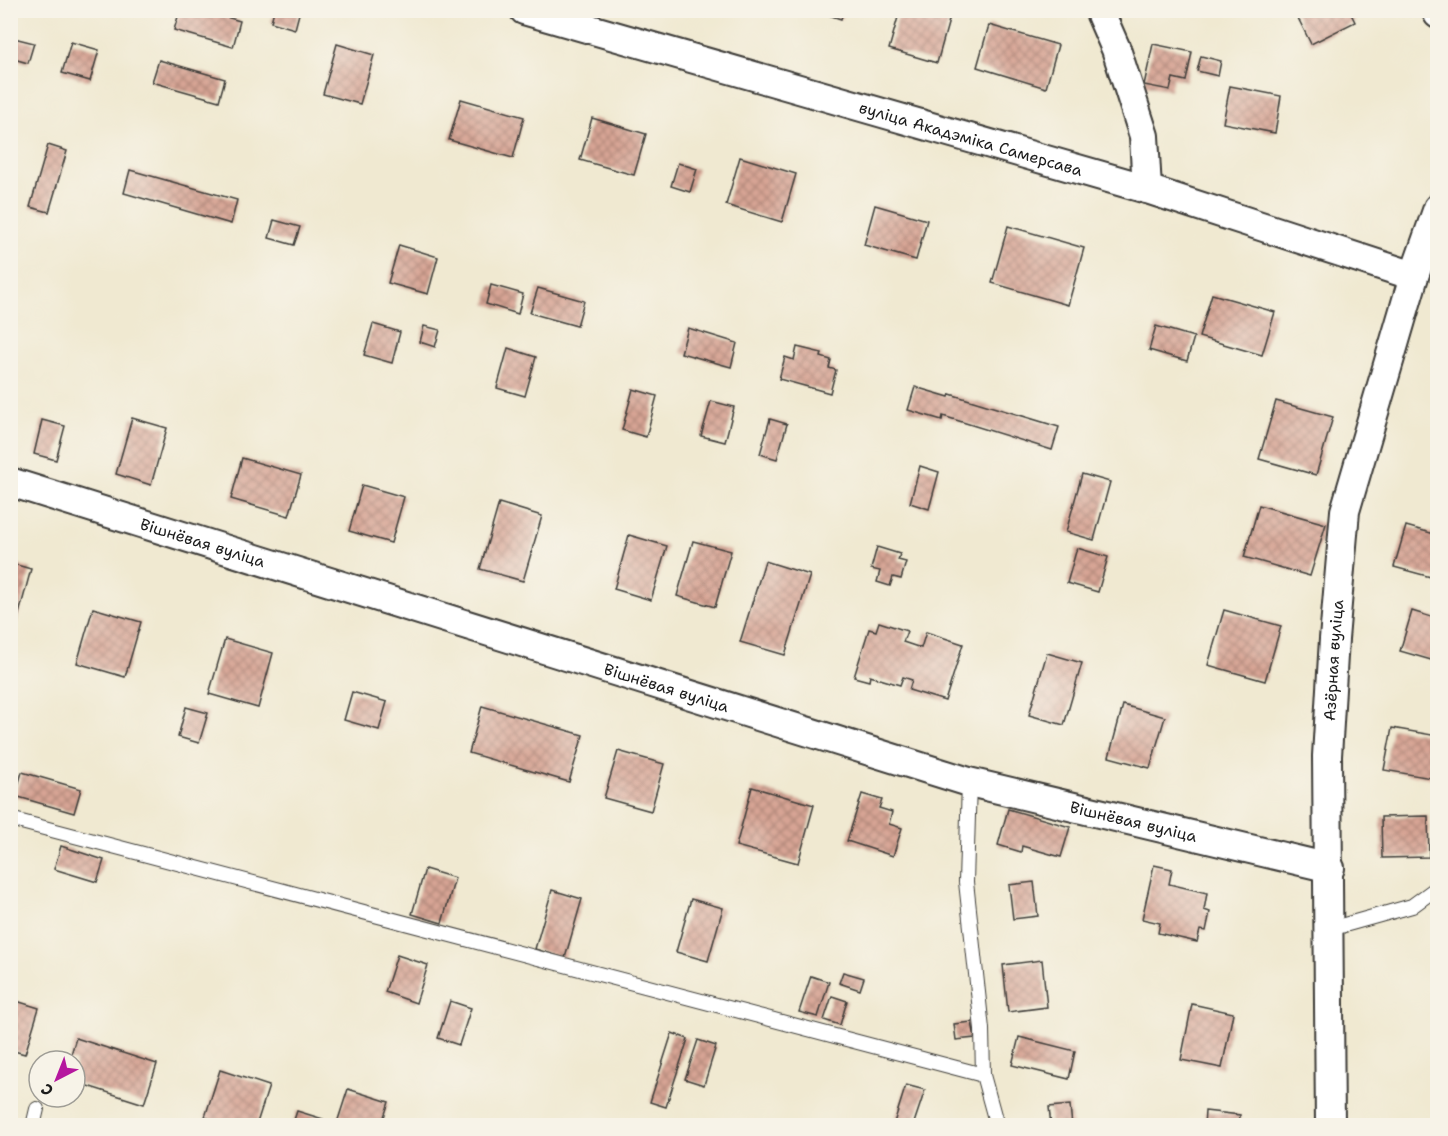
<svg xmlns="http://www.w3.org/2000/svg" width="1448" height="1136" viewBox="0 0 1448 1136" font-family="'Shantell Sans',sans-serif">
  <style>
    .building { fill: url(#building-cross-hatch) }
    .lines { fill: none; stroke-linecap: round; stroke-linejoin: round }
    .service-casing { stroke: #3c3b37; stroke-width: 16 }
    .minor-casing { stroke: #3c3b37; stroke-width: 32 }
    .service { stroke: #fff; stroke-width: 14 }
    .minor { stroke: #fff; stroke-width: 28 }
    .labels { text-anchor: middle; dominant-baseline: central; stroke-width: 6; stroke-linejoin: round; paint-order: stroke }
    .street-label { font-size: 16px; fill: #1c1c1c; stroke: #f7f3e8 }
  </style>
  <defs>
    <pattern id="building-cross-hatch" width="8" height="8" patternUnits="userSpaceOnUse" patternTransform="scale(1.5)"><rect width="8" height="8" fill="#d7a494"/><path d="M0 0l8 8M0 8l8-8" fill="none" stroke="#ae8578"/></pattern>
  </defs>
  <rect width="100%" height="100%" fill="#f7f3e8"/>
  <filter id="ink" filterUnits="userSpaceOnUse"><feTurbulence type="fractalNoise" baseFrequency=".0167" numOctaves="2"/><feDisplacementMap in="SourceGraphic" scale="12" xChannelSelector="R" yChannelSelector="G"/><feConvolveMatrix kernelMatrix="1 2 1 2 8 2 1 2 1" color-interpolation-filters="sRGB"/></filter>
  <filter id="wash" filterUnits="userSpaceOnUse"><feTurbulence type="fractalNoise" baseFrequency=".008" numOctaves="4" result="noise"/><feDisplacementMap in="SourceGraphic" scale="24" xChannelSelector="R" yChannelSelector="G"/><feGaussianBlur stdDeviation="1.35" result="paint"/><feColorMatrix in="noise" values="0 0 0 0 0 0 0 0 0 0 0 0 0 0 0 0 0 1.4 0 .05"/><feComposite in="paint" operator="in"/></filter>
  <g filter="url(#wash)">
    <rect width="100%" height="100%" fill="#f0e9d1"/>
    <g id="blocks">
      <!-- building -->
      <g class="building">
        <path d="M180,10H202L240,21L233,47L174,30Z"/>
        <path d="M274,10H300L295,29L271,22Z"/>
        <path d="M813,10H844L841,19Z"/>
        <path d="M900,10H943L951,13L937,63L889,49Z"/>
        <path d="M1294,10H1349L1355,22L1311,44Z"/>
        <path d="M989,25L1058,45L1046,88L977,67Z"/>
        <path d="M10,37L34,43L28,63L10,58Z"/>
        <path d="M71,42L99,50L90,81L62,73Z"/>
        <path d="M337,44L374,55L360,104L323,94Z"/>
        <path d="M1153,44L1192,52L1186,81L1173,78L1170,90L1144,85Z"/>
        <path d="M1201,56L1221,61L1218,76L1197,71Z"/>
        <path d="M159,60L225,79L219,101L152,82Z"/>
        <path d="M1230,86L1281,96L1275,133L1223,123Z"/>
        <path d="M461,99L524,117L513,158L449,140Z"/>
        <path d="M592,118L646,134L634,175L580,160Z"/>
        <path d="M48,145L67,151L49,212L30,207Z"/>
        <path d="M740,157L796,174L782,222L726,205Z"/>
        <path d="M678,163L697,169L690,192L671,186Z"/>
        <path d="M130,170L237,200L231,224L124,193Z"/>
        <path d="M875,205L927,220L916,260L864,245Z"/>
        <path d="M274,220L300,227L294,245L269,238Z"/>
        <path d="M1008,226L1084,248L1068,305L992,283Z"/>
        <path d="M399,245L438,257L428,294L388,283Z"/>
        <path d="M491,285L523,294L518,314L486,304Z"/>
        <path d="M538,288L584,301L577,326L530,313Z"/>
        <path d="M1212,294L1275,312L1262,355L1199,337Z"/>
        <path d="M373,324L400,332L392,363L364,355Z"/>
        <path d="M424,326L440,330L435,347L420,342Z"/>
        <path d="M1156,326L1194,337L1187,361L1149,350Z"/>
        <path d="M688,328L737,343L731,367L681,353Z"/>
        <path d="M797,347L822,353L821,357L831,360L829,368L836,370L830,393L779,379L785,357L794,360Z"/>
        <path d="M508,348L536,357L525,396L497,388Z"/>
        <path d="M915,387L949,397L950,394L1059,427L1052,450L943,416L942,420L908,410Z"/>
        <path d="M633,389L657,396L646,437L622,430Z"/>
        <path d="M711,401L734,407L725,442L701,436Z"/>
        <path d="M1276,401L1333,417L1316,475L1259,459Z"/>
        <path d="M132,418L167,428L151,485L116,474Z"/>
        <path d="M770,419L787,424L777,459L760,454Z"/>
        <path d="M42,420L65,426L56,460L34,454Z"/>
        <path d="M242,458L301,475L289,516L231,499Z"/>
        <path d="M920,466L939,472L929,509L910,503Z"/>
        <path d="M1082,474L1110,482L1094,540L1066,532Z"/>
        <path d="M362,485L404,497L391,543L349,531Z"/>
        <path d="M499,503L542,516L523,581L480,569Z"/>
        <path d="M1259,505L1326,524L1310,576L1244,557Z"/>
        <path d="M1406,526L1438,535V579L1394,567Z"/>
        <path d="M629,535L667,546L651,600L614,589Z"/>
        <path d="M693,541L731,551L715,607L677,596Z"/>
        <path d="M877,547L900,554L898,560L906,562L901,579L893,577L890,586L877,582L880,571L871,569Z"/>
        <path d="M1077,548L1108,557L1098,592L1067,583Z"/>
        <path d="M765,561L810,575L785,655L740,642Z"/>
        <path d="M10,563L31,569L15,629L10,628Z"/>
        <path d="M93,608L141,622L125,677L77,663Z"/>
        <path d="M1224,610L1281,626L1265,681L1208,665Z"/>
        <path d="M1412,611L1438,619V662L1400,651Z"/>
        <path d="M879,622L907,631L903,642L921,648L926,632L963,644L945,701L909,690L912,680L903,677L900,685L870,676L869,681L854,677L869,629L876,631Z"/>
        <path d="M225,639L273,653L258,708L209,694Z"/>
        <path d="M1047,653L1082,663L1064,725L1029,715Z"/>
        <path d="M352,692L387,702L379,730L344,720Z"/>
        <path d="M1123,705L1165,717L1150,768L1109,757Z"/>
        <path d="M482,706L583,735L569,782L469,753Z"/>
        <path d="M186,707L208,713L199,743L178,737Z"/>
        <path d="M1392,728L1438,736L1431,778L1384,770Z"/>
        <path d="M618,751L664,764L651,811L604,798Z"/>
        <path d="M22,772L81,789L74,813L15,796Z"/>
        <path d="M752,787L814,805L798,863L736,846Z"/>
        <path d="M862,794L882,800L879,808L892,812L889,824L902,828L893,856L847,841Z"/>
        <path d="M1008,809L1070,827L1061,857L1022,846L1021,852L998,845Z"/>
        <path d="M1428,816L1429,857L1382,858L1381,817Z"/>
        <path d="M61,846L104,860L97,882L54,869Z"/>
        <path d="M1154,865L1172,869L1169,884L1207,893L1204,910L1210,912L1206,931L1200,930L1197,942L1158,933L1160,923L1142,919Z"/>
        <path d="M425,869L455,878L442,923L412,914Z"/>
        <path d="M1034,882L1038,916L1013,919L1009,885Z"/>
        <path d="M552,890L582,899L565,958L535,949Z"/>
        <path d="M691,899L723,908L708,961L676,952Z"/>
        <path d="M397,955L428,965L416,1003L385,992Z"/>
        <path d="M1042,960L1047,1007L1008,1012L1003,965Z"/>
        <path d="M843,972L864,978L860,990L839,983Z"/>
        <path d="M811,976L829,982L818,1017L799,1012Z"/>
        <path d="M832,996L847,1001L840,1025L824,1020Z"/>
        <path d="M10,999L39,1008L25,1054L10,1050Z"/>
        <path d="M450,1001L471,1008L459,1045L438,1038Z"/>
        <path d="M1192,1004L1233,1013L1222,1068L1181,1060Z"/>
        <path d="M972,1022L975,1038L956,1040L954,1024Z"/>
        <path d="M672,1033L688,1039L666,1107L650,1102Z"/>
        <path d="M1019,1037L1075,1051L1069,1079L1012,1065Z"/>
        <path d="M76,1038L157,1064L144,1104L75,1082V1061H69Z"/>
        <path d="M698,1040L716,1046L704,1085L685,1079Z"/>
        <path d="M220,1070L269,1086L256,1126H229L205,1117Z"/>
        <path d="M906,1085L925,1090L913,1126H893Z"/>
        <path d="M348,1089L389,1102L381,1126H336Z"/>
        <path d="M1070,1105L1072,1126H1051L1049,1107Z"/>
        <path d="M297,1111L323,1119L321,1126H292Z"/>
        <path d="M1205,1111L1240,1115L1239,1126H1204Z"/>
      </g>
    </g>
  </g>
  <g filter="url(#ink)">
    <use href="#blocks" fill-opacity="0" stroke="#3c3b37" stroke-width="1.5"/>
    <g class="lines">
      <!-- service casing -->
      <g class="service-casing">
        <g id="service">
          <path d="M969,782L966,882L982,1029L983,1075L997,1126"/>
          <path d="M10,819L983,1075"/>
          <path d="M1330,929L1412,906L1438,887"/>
          <path d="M33,1126L37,1109"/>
        </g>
      </g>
      <!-- minor casing -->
      <g class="minor-casing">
        <g id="minor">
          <path id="s1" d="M524,10L1147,189L1414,276"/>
          <path d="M1099,10L1116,49L1144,136L1147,189"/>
          <path d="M1436,10L1438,14"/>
          <path id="s2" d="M10,482L969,782L1330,868"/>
          <path id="s3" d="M1330,1126L1327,756L1334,639L1345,511L1414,276L1438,208"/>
        </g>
      </g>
      <!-- service -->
      <use href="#service" class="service"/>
      <!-- minor -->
      <use href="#minor" class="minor"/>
    </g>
  </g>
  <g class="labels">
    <!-- street labels -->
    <g class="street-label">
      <text stroke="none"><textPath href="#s1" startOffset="465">вуліца Акадэміка Самерсава</textPath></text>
      <text stroke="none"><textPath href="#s2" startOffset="202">Вішнёвая вуліца</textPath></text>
      <text stroke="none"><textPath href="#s3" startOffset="466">Азёрная вуліца</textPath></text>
      <text stroke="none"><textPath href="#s2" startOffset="688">Вішнёвая вуліца</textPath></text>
      <text stroke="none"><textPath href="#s2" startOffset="1174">Вішнёвая вуліца</textPath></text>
    </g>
  </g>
  <!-- margin -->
  <rect width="1448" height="1136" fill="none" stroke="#f7f3e8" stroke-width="36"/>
  <!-- north arrow -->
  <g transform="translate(57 1079) rotate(222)"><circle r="28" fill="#f7f3e8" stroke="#9f9d96" stroke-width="1.5"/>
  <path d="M0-4.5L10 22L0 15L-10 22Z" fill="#b5179e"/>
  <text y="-9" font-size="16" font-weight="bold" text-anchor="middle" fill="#1c1c1c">С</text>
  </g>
</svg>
